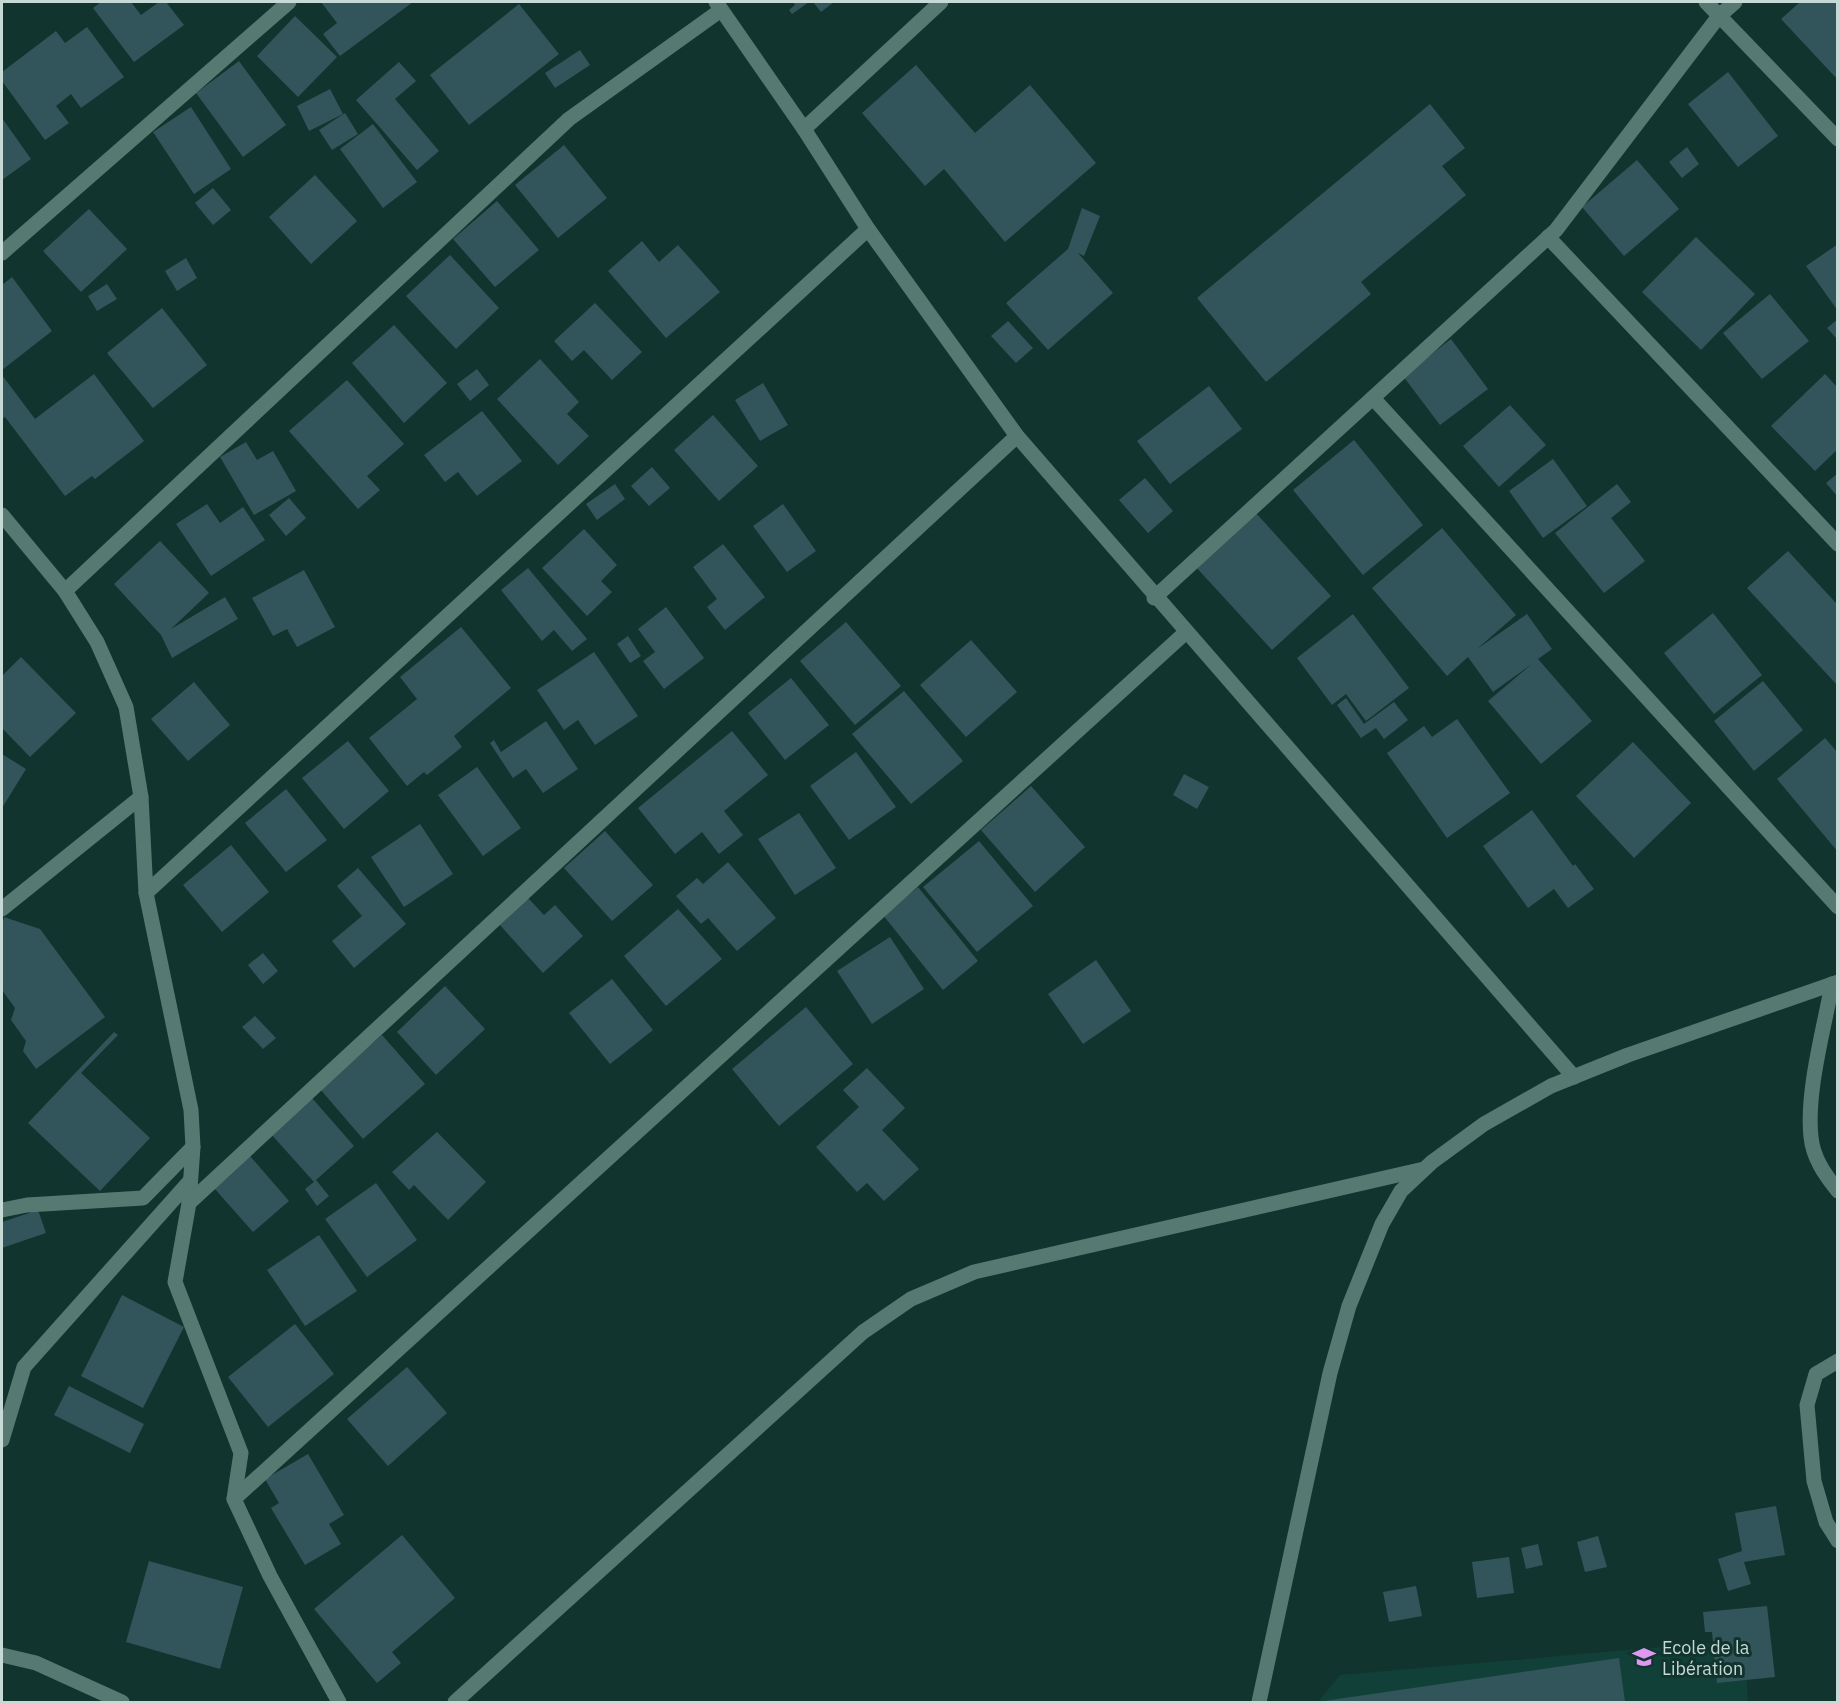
<svg xmlns="http://www.w3.org/2000/svg" width="1839" height="1704" viewBox="0 0 1839 1704" font-family="'IBM Plex Sans',sans-serif">
  <style>
    .built { fill: #114039 }
    .building { fill: #31555a }
    .lines { fill: none; stroke-linecap: round; stroke-linejoin: round }
    .minor { stroke: #567972; stroke-width: 15 }
    .labels { text-anchor: middle; dominant-baseline: central; stroke-width: 6; stroke-linejoin: round; paint-order: stroke }
    .poi-label { font-size: 18px; fill: #c7d9d5; stroke: #11342e; text-anchor: start }
  </style>
  <rect width="100%" height="100%" fill="#11342e"/>
  <!-- built -->
  <path class="built" d="M1744,1640L1748,1702H1318L1340,1675Z"/>
  <!-- building -->
  <g class="building">
    <path d="M101,2H131L141,15L159,2H166L184,25L134,62L93,8Z"/>
    <path d="M321,2H413L340,56L323,34L337,23Z"/>
    <path d="M793,2H809L792,14L789,10L795,5Z"/>
    <path d="M813,2H834L821,12Z"/>
    <path d="M1800,2H1838V80L1781,19Z"/>
    <path d="M519,4L559,54L469,125L430,75Z"/>
    <path d="M295,16L337,57L298,97L257,56Z"/>
    <path d="M87,27L124,77L81,108L71,94L56,106L69,123L45,140L2,81V72L56,31L65,43Z"/>
    <path d="M580,50L590,65L555,88L545,73Z"/>
    <path d="M239,61L286,125L243,157L196,93Z"/>
    <path d="M399,62L416,81L395,99L439,151L417,170L356,100Z"/>
    <path d="M916,65L975,133L1030,85L1096,163L1005,242L944,169L925,186L862,113Z"/>
    <path d="M1728,72L1778,136L1738,167L1688,104Z"/>
    <path d="M330,89L343,114L309,131L297,106Z"/>
    <path d="M1430,104L1465,148L1442,166L1466,195L1361,282L1371,294L1266,382L1197,298Z"/>
    <path d="M191,107L231,169L194,194L153,132Z"/>
    <path d="M345,113L358,134L332,150L319,130Z"/>
    <path d="M2,118L31,159L2,180Z"/>
    <path d="M373,124L417,182L383,208L340,149Z"/>
    <path d="M564,145L607,198L558,238L515,185Z"/>
    <path d="M1687,147L1699,164L1682,178L1669,162Z"/>
    <path d="M1637,160L1679,209L1624,256L1582,207Z"/>
    <path d="M315,175L357,221L311,264L269,217Z"/>
    <path d="M213,188L231,210L213,225L195,203Z"/>
    <path d="M497,201L539,250L495,287L453,239Z"/>
    <path d="M1082,208L1100,216L1084,256L1078,253L1113,293L1048,350L1006,303L1068,249Z"/>
    <path d="M89,209L127,249L81,292L43,251Z"/>
    <path d="M1696,237L1755,294L1701,350L1642,292Z"/>
    <path d="M642,241L659,262L678,245L720,292L666,338L608,271Z"/>
    <path d="M1838,244V311L1806,266Z"/>
    <path d="M450,255L499,308L456,349L406,296Z"/>
    <path d="M186,258L197,278L177,291L165,271Z"/>
    <path d="M12,277L52,331L2,370V285Z"/>
    <path d="M107,284L117,299L97,311L88,296Z"/>
    <path d="M1770,294L1809,341L1762,379L1723,333Z"/>
    <path d="M595,303L642,352L612,380L584,350L572,361L554,341Z"/>
    <path d="M162,308L207,365L153,408L107,353Z"/>
    <path d="M1838,319V340L1827,328Z"/>
    <path d="M1008,321L1033,348L1016,363L991,336Z"/>
    <path d="M394,325L447,383L404,423L352,363Z"/>
    <path d="M1451,339L1488,389L1440,425L1403,376Z"/>
    <path d="M540,359L579,402L567,414L589,436L558,465L497,399Z"/>
    <path d="M477,369L489,385L470,401L457,384Z"/>
    <path d="M94,374L144,441L95,479L92,476L65,496L5,417L2,419V375L35,419Z"/>
    <path d="M1825,374L1838,388V449L1815,471L1771,426Z"/>
    <path d="M347,380L404,444L367,476L380,490L358,509L289,431Z"/>
    <path d="M763,383L788,425L760,441L735,400Z"/>
    <path d="M1209,386L1242,429L1170,484L1137,441Z"/>
    <path d="M1510,405L1546,445L1499,487L1463,446Z"/>
    <path d="M482,411L522,461L477,496L458,472L445,482L424,455Z"/>
    <path d="M713,415L758,466L719,501L674,450Z"/>
    <path d="M1354,440L1423,525L1363,575L1293,490Z"/>
    <path d="M246,442L257,460L273,451L296,491L254,515L220,457Z"/>
    <path d="M1553,459L1587,506L1543,538L1509,491Z"/>
    <path d="M652,467L670,488L649,506L631,486Z"/>
    <path d="M1838,473V497L1826,483Z"/>
    <path d="M1145,478L1173,511L1148,533L1119,500Z"/>
    <path d="M615,484L625,499L597,520L586,504Z"/>
    <path d="M1617,484L1631,502L1611,518L1645,561L1604,593L1555,533Z"/>
    <path d="M289,498L306,518L286,536L269,515Z"/>
    <path d="M207,504L220,523L243,507L265,540L211,576L176,524Z"/>
    <path d="M783,504L816,551L787,572L753,526Z"/>
    <path d="M1255,512L1331,596L1272,650L1195,566Z"/>
    <path d="M1442,528L1516,615L1477,649L1527,614L1552,649L1538,659L1592,721L1541,764L1488,701L1532,664L1493,692L1468,657L1447,676L1372,588Z"/>
    <path d="M584,529L617,565L601,581L612,592L587,616L542,568Z"/>
    <path d="M160,541L209,593L171,629L225,597L238,619L172,658L161,635L114,584Z"/>
    <path d="M723,544L765,597L725,630L707,607L717,599L693,567Z"/>
    <path d="M1788,551L1836,603L1838,601V686L1747,588Z"/>
    <path d="M528,568L587,639L572,651L554,630L542,641L501,590Z"/>
    <path d="M304,570L335,627L297,647L287,629L273,636L252,598Z"/>
    <path d="M666,607L704,658L664,689L643,661L655,652L638,629Z"/>
    <path d="M1713,613L1762,675L1714,714L1664,653Z"/>
    <path d="M1353,614L1409,688L1366,721L1346,694L1332,705L1297,658Z"/>
    <path d="M846,622L901,686L855,725L800,661Z"/>
    <path d="M461,627L511,688L454,736L462,747L427,775L424,772L407,786L369,738L417,699L400,677Z"/>
    <path d="M628,636L641,656L630,663L617,644Z"/>
    <path d="M971,640L1017,692L966,737L920,685Z"/>
    <path d="M594,652L638,716L595,745L578,720L564,730L537,690Z"/>
    <path d="M21,657L76,713L30,757L2,728V676Z"/>
    <path d="M791,678L829,725L785,760L748,713Z"/>
    <path d="M1763,681L1803,730L1754,771L1714,721Z"/>
    <path d="M194,682L230,725L188,761L151,719Z"/>
    <path d="M904,691L963,761L911,804L852,734Z"/>
    <path d="M1346,698L1364,724L1394,702L1408,720L1384,739L1376,728L1361,738L1337,705Z"/>
    <path d="M1457,719L1510,793L1447,838L1387,753L1424,726L1432,737Z"/>
    <path d="M546,721L578,769L543,793L526,769L513,778L490,743L494,740L501,752Z"/>
    <path d="M732,731L768,775L724,811L743,835L719,854L702,832L675,854L638,808Z"/>
    <path d="M1825,738L1838,753V852L1777,779Z"/>
    <path d="M348,741L389,791L344,829L302,778Z"/>
    <path d="M1633,742L1691,803L1634,858L1576,796Z"/>
    <path d="M856,752L896,807L849,840L810,786Z"/>
    <path d="M2,754L26,769L2,808Z"/>
    <path d="M477,767L521,828L483,856L438,795Z"/>
    <path d="M1184,774L1209,787L1197,809L1173,795Z"/>
    <path d="M1031,786L1085,847L1035,892L981,830Z"/>
    <path d="M286,789L327,840L286,872L245,823Z"/>
    <path d="M1532,810L1573,866L1575,864L1594,889L1568,908L1554,889L1528,908L1483,846Z"/>
    <path d="M799,813L836,868L795,895L758,839Z"/>
    <path d="M420,824L453,874L404,907L371,857Z"/>
    <path d="M605,831L653,885L612,921L564,868Z"/>
    <path d="M979,841L1033,906L977,952L923,887Z"/>
    <path d="M231,845L269,892L222,932L183,885Z"/>
    <path d="M728,862L776,918L737,951L708,918L701,924L676,896L697,878L703,884Z"/>
    <path d="M358,868L406,924L354,968L332,941L362,916L337,886Z"/>
    <path d="M918,887L978,961L943,990L883,915Z"/>
    <path d="M528,898L544,915L555,905L583,936L543,973L500,925Z"/>
    <path d="M678,909L722,959L666,1006L624,956Z"/>
    <path d="M4,917L40,929L105,1017L36,1069L23,1051L26,1041L11,1020L15,1008L2,990V926Z"/>
    <path d="M890,937L924,989L872,1024L837,971Z"/>
    <path d="M263,953L278,971L263,984L248,965Z"/>
    <path d="M1096,960L1131,1011L1083,1044L1048,994Z"/>
    <path d="M612,979L653,1030L610,1064L569,1013Z"/>
    <path d="M445,986L485,1029L436,1075L397,1032Z"/>
    <path d="M806,1007L853,1064L779,1126L732,1069Z"/>
    <path d="M255,1016L276,1038L263,1049L242,1027Z"/>
    <path d="M114,1032L118,1035L81,1073L150,1138L100,1191L28,1123Z"/>
    <path d="M382,1035L425,1084L363,1139L320,1089Z"/>
    <path d="M867,1068L905,1108L882,1130L919,1169L884,1201L867,1183L857,1192L816,1147L859,1107L843,1090Z"/>
    <path d="M312,1098L354,1146L316,1180L329,1196L317,1206L305,1189L314,1182L271,1134Z"/>
    <path d="M437,1132L486,1182L448,1220L414,1185L409,1190L392,1172Z"/>
    <path d="M250,1156L289,1201L253,1232L214,1188Z"/>
    <path d="M376,1183L417,1240L367,1277L325,1219Z"/>
    <path d="M38,1210L46,1233L2,1248V1222Z"/>
    <path d="M319,1235L357,1291L305,1326L267,1270Z"/>
    <path d="M122,1295L184,1327L143,1408L81,1376Z"/>
    <path d="M295,1324L334,1374L268,1427L228,1377Z"/>
    <path d="M407,1367L447,1413L388,1466L347,1419Z"/>
    <path d="M69,1386L144,1424L130,1453L54,1415Z"/>
    <path d="M308,1454L344,1515L329,1524L341,1544L305,1565L271,1508L279,1503L265,1479Z"/>
    <path d="M1776,1506L1785,1555L1744,1562L1751,1584L1728,1591L1718,1559L1742,1551L1735,1513Z"/>
    <path d="M402,1535L455,1598L392,1652L401,1663L377,1683L314,1609Z"/>
    <path d="M1598,1536L1607,1567L1585,1572L1577,1542Z"/>
    <path d="M1538,1544L1543,1565L1526,1569L1521,1548Z"/>
    <path d="M1509,1557L1514,1593L1477,1598L1472,1562Z"/>
    <path d="M149,1561L243,1587L220,1669L126,1642Z"/>
    <path d="M1416,1586L1422,1616L1389,1622L1383,1592Z"/>
    <path d="M1767,1606L1775,1677L1717,1683L1712,1632H1705L1703,1612Z"/>
    <path d="M1619,1658L1625,1702H1324V1701Z"/>
  </g>
  <g class="lines">
    <!-- minor -->
    <g class="minor">
      <path d="M716,2L804,129L868,229L1017,436L1574,1077"/>
      <path d="M1706,2L1838,139"/>
      <path d="M804,129L941,2"/>
      <path d="M1548,237L1838,544"/>
      <path d="M2,253L289,2"/>
      <path d="M1373,398L1838,907"/>
      <path d="M2,515L65,591L97,642L126,707L141,797L146,893L191,1110L193,1147L189,1203L175,1282L241,1453L234,1499L270,1576L339,1702"/>
      <path d="M65,591L569,119L721,10"/>
      <path d="M1154,598L1556,230L1719,16L1735,2"/>
      <path d="M146,893L868,229"/>
      <path d="M2,909L141,797"/>
      <path d="M1832,984C1824,1029 1806,1092 1811,1137C1813,1158 1825,1175 1838,1191"/>
      <path d="M189,1203L1017,436"/>
      <path d="M2,1210L27,1205L143,1198L193,1147"/>
      <path d="M1838,1361L1816,1374L1807,1405L1814,1481L1826,1522L1838,1541"/>
      <path d="M2,1440L24,1367L190,1181"/>
      <path d="M234,1499L1185,633"/>
      <path d="M2,1655L36,1663L122,1702"/>
      <path d="M455,1702L863,1332L911,1299L974,1272L1424,1169"/>
      <path d="M1259,1702L1330,1373L1349,1306L1382,1224L1401,1191L1432,1162L1484,1124L1551,1086L1628,1055L1838,982"/>
    </g>
  </g>
  <!-- icons -->
  <defs>
    <g id="school-bare" transform="scale(1.8)"><path d="M0-5L7-2L0 1L-7-2ZM-4 1L0 2.5L4 1V4Q0 6-4 4Z" fill="#de98f2" stroke="#11342e" stroke-width="2.5" paint-order="stroke"/></g>
  </defs>
  <g fill-rule="evenodd">
    <use href="#school-bare" x="1644" y="1657"/>
  </g>
  <g class="labels">
    <!-- poi labels -->
    <g class="poi-label">
      <text x="1662" y="1647">Ecole de la<tspan x="1662" dy="21">Libération</tspan></text>
    </g>
  </g>
  <!-- border -->
  <rect width="1839" height="1704" fill="none" stroke="#c7d9d5" stroke-width="6"/>
</svg>
